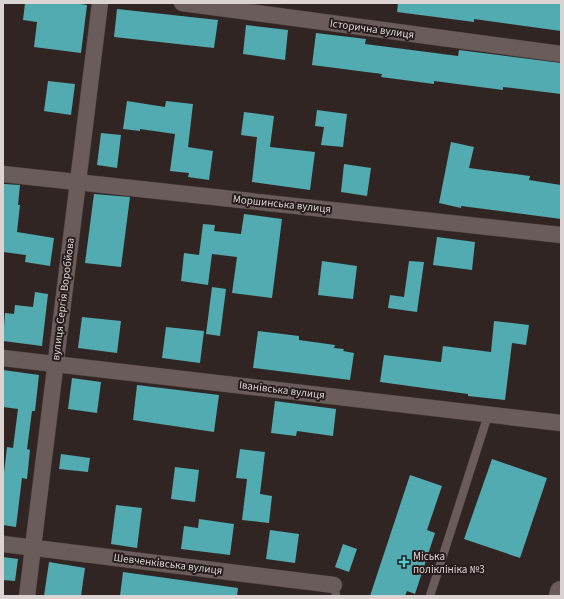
<svg xmlns="http://www.w3.org/2000/svg" width="564" height="599" viewBox="0 0 564 599" font-family="'Source Sans 3',sans-serif">
  <style>
    .building { fill: #52abb0 }
    .lines { fill: none; stroke-linecap: round; stroke-linejoin: round }
    .lane-casing { stroke: #4c4140; stroke-width: 9 }
    .street-casing { stroke: #4c4140; stroke-width: 17 }
    .secondary-casing { stroke: #4c4140; stroke-width: 23 }
    .lane { stroke: #6a5c5a; stroke-width: 8 }
    .street { stroke: #6a5c5a; stroke-width: 16 }
    .secondary { stroke: #6a5c5a; stroke-width: 22 }
    .poi-dot { fill: #51ccd2; stroke: #271c1b; stroke-width: 1.5 }
    .labels { text-anchor: middle; dominant-baseline: central; stroke-width: 4; stroke-linejoin: round; paint-order: stroke }
    .street-label { font-size: 11px; fill: #dcd4d3; stroke: #271c1b }
    .poi-label { font-size: 11px; fill: #dcd4d3; stroke: #271c1b; text-anchor: start }
  </style>
  <rect width="100%" height="100%" fill="#312524"/>
  <!-- building -->
  <g class="building">
    <path d="M25,3H73L87,5L81,53L34,47L37,22L23,20Z"/>
    <path d="M398,3H561V31L474,19V22L397,12Z"/>
    <path d="M117,9L218,20L214,48L114,37Z"/>
    <path d="M246,25L288,30L285,60L243,54Z"/>
    <path d="M316,33L366,39L365,44L458,56L459,50L561,63V94L503,87V90L434,81V84L381,77L382,74L312,65Z"/>
    <path d="M48,81L75,84L71,115L44,111Z"/>
    <path d="M127,101L165,107L166,101L193,104L188,147L213,151L209,180L188,177L189,173L170,171L175,134L140,129V131L123,129Z"/>
    <path d="M317,110L347,114L343,147L321,145L324,127L315,126Z"/>
    <path d="M244,112L274,116L270,147L315,152L310,190L252,182L257,137L241,135Z"/>
    <path d="M101,133L121,135L117,168L97,165Z"/>
    <path d="M451,142L474,147L469,168L530,176L529,180L561,185V219L461,206V208L439,203Z"/>
    <path d="M344,164L371,168L367,196L341,192Z"/>
    <path d="M3,184L20,185L18,205H20L17,232L54,238L50,266L25,262L26,255L3,252Z"/>
    <path d="M94,194L130,197L121,267L85,263Z"/>
    <path d="M244,214L282,219L272,298L232,293L237,257L212,254L208,285L181,281L184,253L199,255L203,224L215,225L214,231L241,234Z"/>
    <path d="M437,237L475,242L472,270L433,265Z"/>
    <path d="M322,261L357,266L353,299L318,295Z"/>
    <path d="M409,261L424,262L417,312L388,308L390,295L404,297Z"/>
    <path d="M212,287L226,289L220,336L206,334Z"/>
    <path d="M35,292L48,294L42,346L3,341L5,313L14,314L15,305L33,307Z"/>
    <path d="M82,317L121,321L117,353L78,348Z"/>
    <path d="M494,321L529,325L526,345L512,343L505,400L468,396V394L380,382L384,355L441,362L443,346L491,352Z"/>
    <path d="M166,327L204,331L200,363L162,358Z"/>
    <path d="M258,331L299,336V340L335,345L334,348L344,349L343,351L354,353L350,380L253,368Z"/>
    <path d="M3,370L39,375L35,411H32L27,449L30,450L27,479L22,478L16,527L3,525V481L7,447L13,448L18,409L3,407Z"/>
    <path d="M72,378L101,382L97,413L68,409Z"/>
    <path d="M137,385L219,395L214,432L133,420Z"/>
    <path d="M275,401L336,409L333,436L297,431L296,436L271,433Z"/>
    <path d="M240,449L265,452L260,494L272,496L269,523L242,520L247,479L236,478Z"/>
    <path d="M61,454L90,458L88,472L59,469Z"/>
    <path d="M492,459L547,478L520,558L464,539Z"/>
    <path d="M175,467L199,470L195,502L171,499Z"/>
    <path d="M410,475L442,486L427,530L435,533L415,594L407,591L405,596H370Z"/>
    <path d="M116,505L142,508L137,548L111,544Z"/>
    <path d="M199,519L234,524L230,555L181,549L184,526L198,528Z"/>
    <path d="M270,530L299,534L295,563L266,559Z"/>
    <path d="M343,544L357,549L349,572L335,567Z"/>
    <path d="M3,557L18,559L15,581L3,580Z"/>
    <path d="M49,562L85,568L81,596H44Z"/>
    <path d="M123,572L238,588L237,596H120Z"/>
  </g>
  <g class="lines">
    <!-- lane casing -->
    <g class="lane-casing">
      <g id="lane">
        <path d="M334,585L336,596"/>
        <path d="M430,596L488,415"/>
      </g>
    </g>
    <!-- street casing -->
    <g class="street-casing">
      <g id="street">
        <path d="M182,3L561,54"/>
        <path d="M3,174L561,235"/>
        <path d="M3,358L561,423"/>
        <path d="M3,544L334,585"/>
        <path d="M27,596L100,3"/>
      </g>
    </g>
    <!-- secondary casing -->
    <g class="secondary-casing">
      <path id="secondary" d="M560,596L561,592"/>
    </g>
    <!-- lane -->
    <use href="#lane" class="lane"/>
    <!-- street -->
    <use href="#street" class="street"/>
    <!-- secondary -->
    <use href="#secondary" class="secondary"/>
  </g>
  <!-- markers -->
  <path class="poi-dot" d="M402 556h4v4h4v4h-4v4h-4v-4h-4v-4h4z"/>
  <g class="labels">
    <!-- street labels -->
    <g class="street-label">
      <text transform="translate(372 29) rotate(8)">Історична вулиця</text>
      <text transform="translate(282 204) rotate(6)">Моршинська вулиця</text>
      <text transform="translate(63 299) rotate(-83)">вулиця Сергія Воробйова</text>
      <text transform="translate(282 390) rotate(7)">Іванівська вулиця</text>
      <text transform="translate(168 564) rotate(7)">Шевченківська вулиця</text>
    </g>
    <!-- poi labels -->
    <g class="poi-label">
      <text x="413" y="556">Міська<tspan x="413" dy="13">поліклініка №3</tspan></text>
    </g>
  </g>
  <!-- border -->
  <rect width="564" height="599" fill="none" stroke="#dcd4d3" stroke-width="8"/>
</svg>
